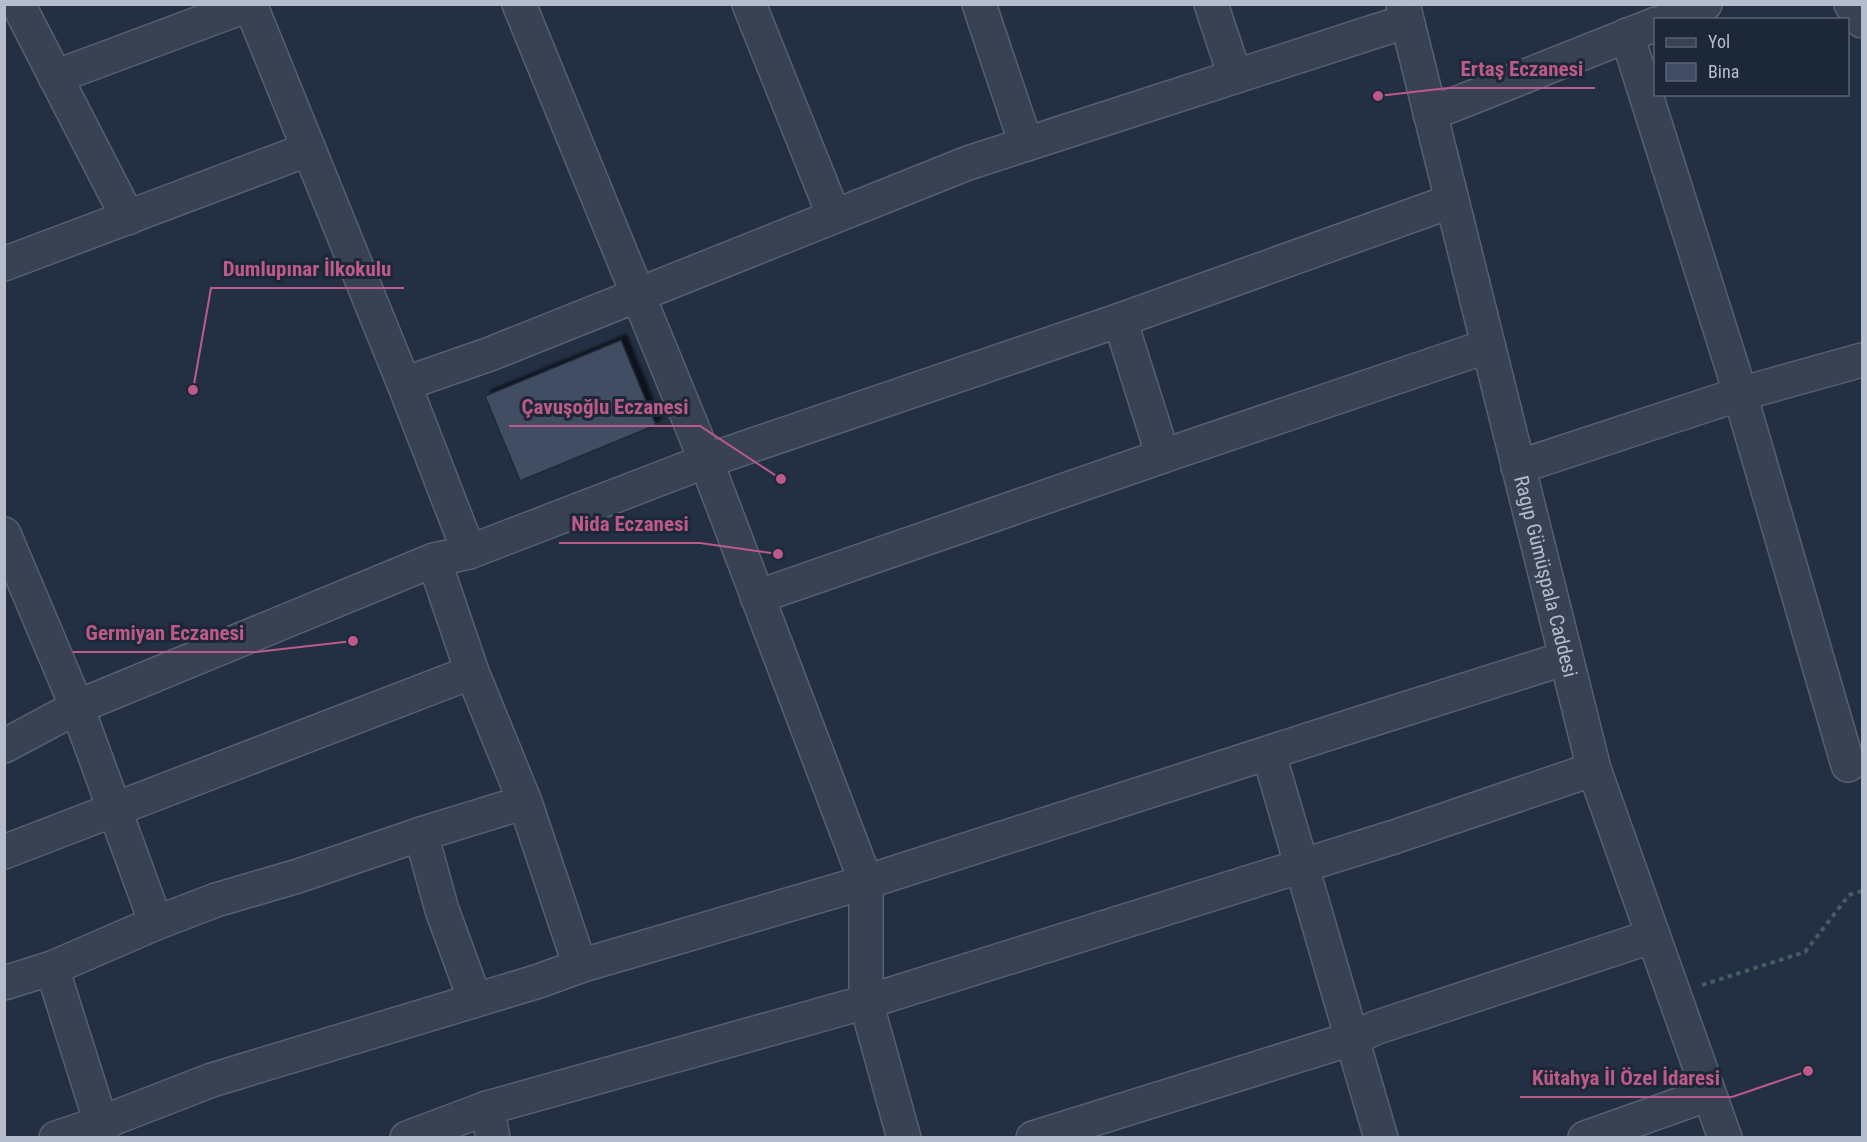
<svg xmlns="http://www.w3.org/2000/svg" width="1867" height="1142" viewBox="0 0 1867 1142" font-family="'Roboto Condensed',sans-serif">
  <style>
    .building { fill: #404d64; stroke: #1f293a; stroke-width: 1.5; filter: url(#shadow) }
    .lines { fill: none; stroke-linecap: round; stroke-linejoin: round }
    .minor-casing { stroke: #566070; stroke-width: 36 }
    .path { stroke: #445d61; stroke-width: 4; stroke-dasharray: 4.5 4.5; stroke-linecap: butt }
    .minor { stroke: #384253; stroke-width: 33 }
    .labels { text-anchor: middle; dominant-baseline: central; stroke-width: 6; stroke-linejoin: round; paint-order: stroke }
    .street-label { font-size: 20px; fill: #b5bdcd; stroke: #1c2738 }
    .leader { fill: none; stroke: #bd5a89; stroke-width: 2 }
    .callout-dot { fill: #bd5a89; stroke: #1c2738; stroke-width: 2 }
    .callout-label { font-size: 21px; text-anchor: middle; font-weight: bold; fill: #bd5a89; stroke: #1c2738; stroke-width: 6; stroke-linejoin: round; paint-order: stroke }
  </style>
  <defs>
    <filter id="shadow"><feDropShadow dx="5.5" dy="-5.5" stdDeviation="1.5" flood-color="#0009"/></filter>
  </defs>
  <rect width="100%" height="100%" fill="#233044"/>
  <!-- building -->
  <path class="building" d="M621,340L656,425L520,481L485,396Z"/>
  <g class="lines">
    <!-- minor casing -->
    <g class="minor-casing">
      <g id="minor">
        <path d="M18,4L128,218"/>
        <path d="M250,4L404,384L469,552"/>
        <path d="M519,4L706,461L866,882V1002L904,1138"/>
        <path d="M749,4L834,216"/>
        <path d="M979,4L1026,144"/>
        <path d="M1211,4L1235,76"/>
        <path id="s1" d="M1403,4L1594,769L1725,1138"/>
        <path d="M1851,4L1862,21"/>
        <path d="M1667,20L1705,4"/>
        <path d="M1627,35L1733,370L1848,765"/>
        <path d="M55,77L251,4"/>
        <path d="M1430,114L1656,24"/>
        <path d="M4,264L309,149"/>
        <path d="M1120,320L1163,456"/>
        <path d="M404,384L490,354L968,163L1407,21"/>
        <path d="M1518,467L1740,394L1862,360"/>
        <path d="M4,534L77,707L156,923"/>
        <path d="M434,560L472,672L525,802L580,966"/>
        <path d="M757,597L1163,456L1488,346"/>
        <path d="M4,746L77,707L434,560L469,552L706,461L1120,320L1452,201"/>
        <path d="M1269,754L1381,1138"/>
        <path d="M421,834L525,802"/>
        <path d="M4,852L472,672"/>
        <path d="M52,968L101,1123V1138"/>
        <path d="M4,983L52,968L156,923L216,900L298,876L421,834L442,910L475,1000"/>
        <path d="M487,1108L493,1138"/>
        <path d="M56,1138L101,1123L212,1080L539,981L580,966L866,882L1367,721L1566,658"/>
        <path d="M407,1138L487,1108L866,1002L1394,837L1594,769"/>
        <path d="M1033,1138L1354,1038L1375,1028L1653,936"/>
        <path d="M1585,1138L1709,1094"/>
      </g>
    </g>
    <!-- path -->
    <path class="path" d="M1702,985L1805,952L1849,895L1862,891"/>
    <!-- minor -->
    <use href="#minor" class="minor"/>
  </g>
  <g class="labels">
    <!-- street labels -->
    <g class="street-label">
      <text stroke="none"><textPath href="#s1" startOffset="590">Ragıp Gümüşpala Caddesi</textPath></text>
    </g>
  </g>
  <!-- callouts -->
  <path class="leader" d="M1378 96L1448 88H1595M193 390L211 288H404M781 479L700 426H509M778 554L700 543H559M353 641L256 652H73M1808 1071L1732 1097H1520"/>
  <g class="callout-dot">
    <circle cx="1378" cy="96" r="6"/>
    <circle cx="193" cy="390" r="6"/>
    <circle cx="781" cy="479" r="6"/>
    <circle cx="778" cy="554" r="6"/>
    <circle cx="353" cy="641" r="6"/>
    <circle cx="1808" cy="1071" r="6"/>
  </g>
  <g class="callout-label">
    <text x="1522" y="76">Ertaş Eczanesi</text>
    <text x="307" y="276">Dumlupınar İlkokulu</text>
    <text x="605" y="414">Çavuşoğlu Eczanesi</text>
    <text x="630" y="531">Nida Eczanesi</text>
    <text x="165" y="640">Germiyan Eczanesi</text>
    <text x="1626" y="1085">Kütahya İl Özel İdaresi</text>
  </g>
  <!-- border -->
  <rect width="1867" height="1142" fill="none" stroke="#b5bdcd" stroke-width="12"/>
  <!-- legend -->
  <rect x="1654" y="18" width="195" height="78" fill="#1c2738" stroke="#596374" stroke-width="1.5"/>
  <rect x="1666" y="38" width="30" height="9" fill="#384253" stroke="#596374" stroke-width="1.5"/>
  <text x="1708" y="48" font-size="18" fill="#b5bdcd">Yol</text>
  <rect x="1666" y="63" width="30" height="18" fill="#404d64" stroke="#596374" stroke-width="1.5"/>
  <text x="1708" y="78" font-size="18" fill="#b5bdcd">Bina</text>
</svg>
